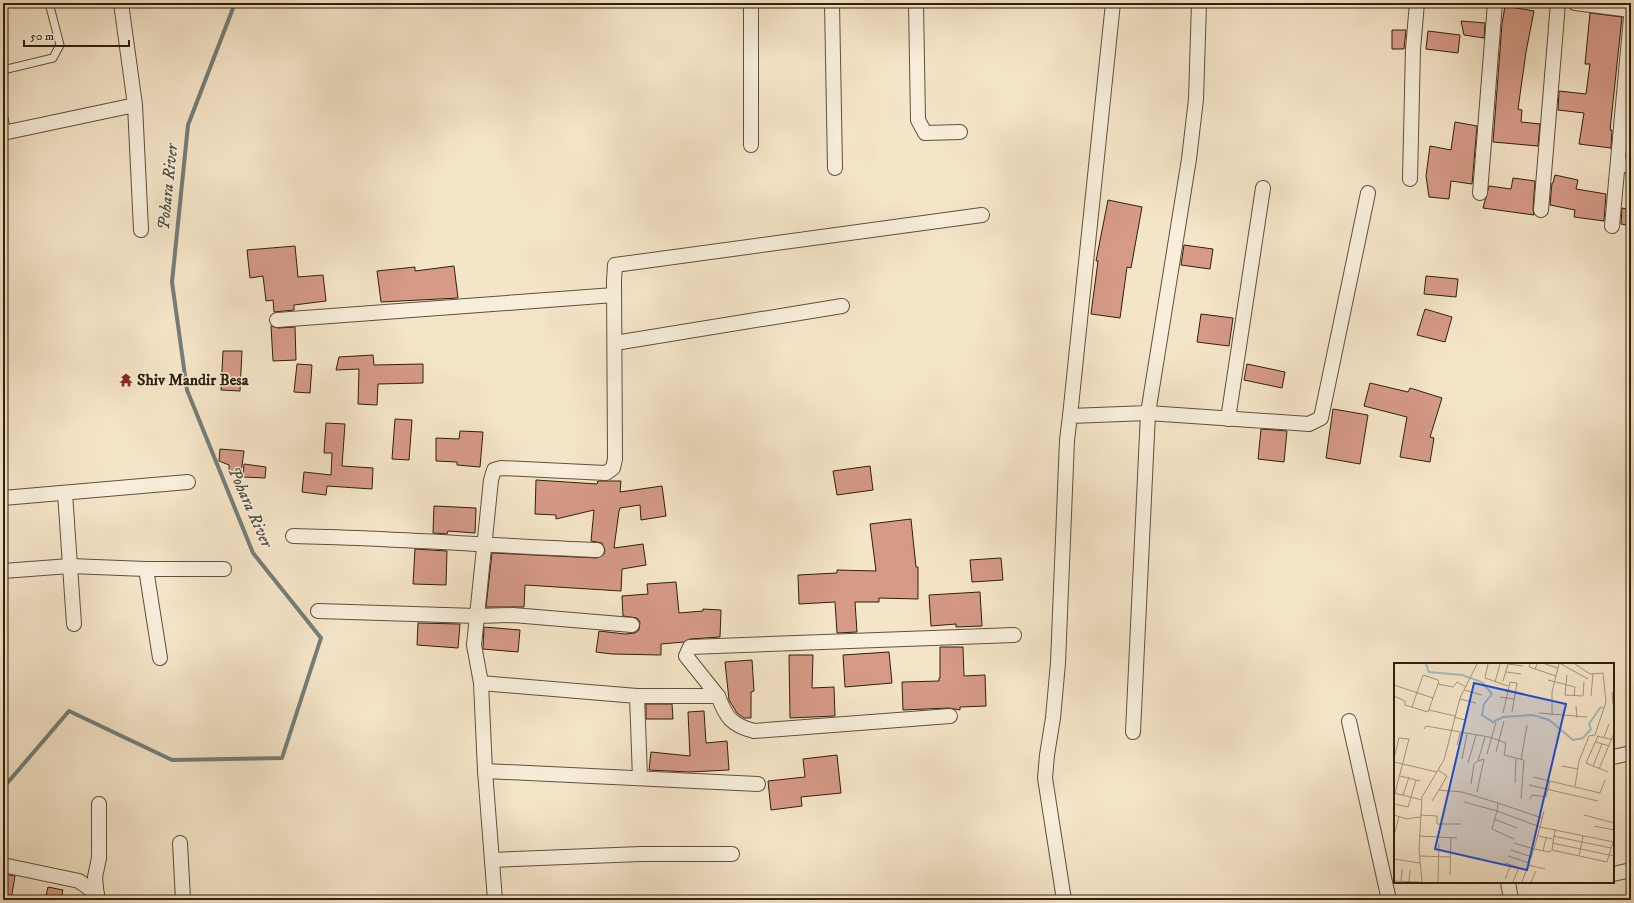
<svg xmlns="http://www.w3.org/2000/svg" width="1634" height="903" viewBox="0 0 1634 903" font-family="'IM FELL DW Pica',serif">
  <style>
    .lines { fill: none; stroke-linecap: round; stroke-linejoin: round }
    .stream { stroke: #747e78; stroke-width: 4 }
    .building { fill: #d69a87; stroke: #2f200b }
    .lane-casing { stroke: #60513a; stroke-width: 9 }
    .street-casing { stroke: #60513a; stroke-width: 16 }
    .lane { stroke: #f8eedb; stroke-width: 7 }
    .street { stroke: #f8eedb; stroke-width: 14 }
    .labels { text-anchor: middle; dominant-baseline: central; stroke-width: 3; stroke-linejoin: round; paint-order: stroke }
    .poi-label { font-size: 16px; font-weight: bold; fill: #2f200b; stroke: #f8eedb; text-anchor: start }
    .water-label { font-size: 17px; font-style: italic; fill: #524f42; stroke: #f8eedb }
    .inset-river { fill: none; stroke: #a2bcc1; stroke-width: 2 }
    .inset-road { fill: none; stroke: #a6967c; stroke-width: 1 }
    .view { fill: #1d4ed8; fill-opacity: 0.15; stroke: #1d4ed8; stroke-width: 2 }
    .inset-edge { fill: none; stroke: #2f200b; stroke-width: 2 }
  </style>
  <rect width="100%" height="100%" fill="#f5e5c8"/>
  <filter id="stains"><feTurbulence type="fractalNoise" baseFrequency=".005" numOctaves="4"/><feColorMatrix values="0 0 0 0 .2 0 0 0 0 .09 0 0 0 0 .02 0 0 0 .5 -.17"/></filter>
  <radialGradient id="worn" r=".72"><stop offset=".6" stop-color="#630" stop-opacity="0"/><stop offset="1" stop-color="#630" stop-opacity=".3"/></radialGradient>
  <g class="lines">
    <!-- stream -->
    <path class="stream" d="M3,788L69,711L172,760L282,758L321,638L253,553L187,390L172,282L188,125L235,3"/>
  </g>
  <!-- building -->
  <g class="building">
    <path d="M1505,6L1534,11L1526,52L1518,109L1522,110L1521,122L1540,124L1538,146L1493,142L1502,24Z"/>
    <path d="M1590,13L1622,17L1610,130H1612L1611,148L1579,144L1584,113L1558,110L1559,91L1586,94L1590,64H1585Z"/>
    <path d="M1461,21L1485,23L1484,38L1464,35Z"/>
    <path d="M1392,30H1406L1404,49H1392Z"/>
    <path d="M1428,31L1460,35L1458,53L1426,49Z"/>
    <path d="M1455,122L1477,126L1472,184L1451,181L1449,199L1429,197L1426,176L1430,146L1451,150Z"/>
    <path d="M1555,175L1578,180L1576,189L1606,194L1604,221L1574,217L1575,210L1550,205L1552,183H1553Z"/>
    <path d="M1513,178L1535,181L1533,209L1534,215L1483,208L1489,186L1511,189Z"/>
    <path d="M1108,200L1142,207L1131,268L1127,267L1120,318L1091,314L1098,261H1096Z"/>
    <path d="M1622,208L1631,210V226L1621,224Z"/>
    <path d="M1184,245L1213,249L1210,269L1181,265Z"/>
    <path d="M295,246L298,277L323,275L326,301L294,305V310L274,312L273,300L266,301L263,276L250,278L247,250Z"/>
    <path d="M454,266L458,298L381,302L377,271L415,267V271Z"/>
    <path d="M1426,276L1458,279L1456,297L1424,294Z"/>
    <path d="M1425,309L1452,317L1445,342L1417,335Z"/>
    <path d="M1201,314L1233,318L1229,346L1197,342Z"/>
    <path d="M271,326L278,328L295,327L296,360L273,361Z"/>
    <path d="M223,351H242L240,391L221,390Z"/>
    <path d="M373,355L374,365L423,364V383L378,384L377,405L358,404L359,369L336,370L339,357Z"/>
    <path d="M297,364L312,365L310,393L294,392Z"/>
    <path d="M1247,364L1285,372L1282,388L1244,380Z"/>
    <path d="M1370,383L1408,392L1410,388L1442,398L1430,437L1434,438L1430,462L1400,457L1407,417L1364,406Z"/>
    <path d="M1333,409L1368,415L1360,464L1326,458Z"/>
    <path d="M395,419L412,420L409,460L392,459Z"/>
    <path d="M326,423L345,424L342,466L373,468L372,489L327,486L326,495L302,492L304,472L331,475L332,453H324Z"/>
    <path d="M1261,429L1287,431L1284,462L1258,459Z"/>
    <path d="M460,431L483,432L480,467L457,465V462L436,461V438L459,439Z"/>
    <path d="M220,449L244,451L241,473H229V465L219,461Z"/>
    <path d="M244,464L266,467L265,478L243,477Z"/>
    <path d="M870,466L873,490L837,495L833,471Z"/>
    <path d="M536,480L597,484L598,481H621L620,492L662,486L666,516L641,520L640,505L620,508L619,511L614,548L643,544L646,565L622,569L621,591L525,585L524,607H486L492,553L597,558L604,554L605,550L602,543L591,541L594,510L556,519V515L535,514Z"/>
    <path d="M434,506L476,508L475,533L448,531L447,534L433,533Z"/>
    <path d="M911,519L916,567H918V599L879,598V602H855L857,632L837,633L835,602L799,604L798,575L837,573V570L876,571L870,524Z"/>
    <path d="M415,549L447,551L446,585L413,584Z"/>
    <path d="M1001,558L1003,580L972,582L970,560Z"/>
    <path d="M676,582L679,613L703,611V609L721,610L720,637L690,639L684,642L661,644V655L612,654L596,652L599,631L625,634L635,633L639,630L640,622L637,618L623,616L622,596L648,594L647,584Z"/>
    <path d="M980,592L982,626L956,627V624L931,626L929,595Z"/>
    <path d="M418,623L460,624L458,648L417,645Z"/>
    <path d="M484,627L520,630L518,652L483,649Z"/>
    <path d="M940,647H963L964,676L985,675L986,706L960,707V710L949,708L903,710L902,682L939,681V678H940Z"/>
    <path d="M889,652L892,683L845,687L843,655Z"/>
    <path d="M789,655H813L812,688L834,687L835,716L790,718Z"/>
    <path d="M752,660L754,691L751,692V718H744L737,713L729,700L725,662Z"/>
    <path d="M646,704H672L673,719H646Z"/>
    <path d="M704,711L706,743L727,741L729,770L689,772L649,770L651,752L690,756L688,712Z"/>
    <path d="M837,755L841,793L801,797L802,806L771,810L768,781L805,777L803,759Z"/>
    <path d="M3,874L15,876L11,900H3Z"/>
    <path d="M48,887L63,890L61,900H45Z"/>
  </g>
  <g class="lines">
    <!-- lane casing -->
    <g class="lane-casing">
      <g id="lane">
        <path d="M3,70L53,58L60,45L49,3"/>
        <path d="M3,114L7,132"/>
      </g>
    </g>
    <!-- street casing -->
    <g class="street-casing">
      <g id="street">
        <path d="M121,3L135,105L141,230"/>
        <path d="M751,3V145"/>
        <path d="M832,3L835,168"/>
        <path d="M916,3L918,120L925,133L960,132"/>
        <path d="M1575,3L1631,10"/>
        <path d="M3,133L135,105"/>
        <path d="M1618,164L1631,166"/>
        <path d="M1410,179L1413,49L1417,3"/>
        <path d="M1480,193L1495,3"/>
        <path d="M1541,210L1558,3"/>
        <path d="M1612,226L1631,17"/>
        <path d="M277,320L614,295"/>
        <path d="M615,343L842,306"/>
        <path d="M1070,416L1113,3"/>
        <path d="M1228,419L1263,188"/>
        <path d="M65,493L74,624"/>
        <path d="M3,498L188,482"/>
        <path d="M293,536C394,538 496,546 597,550"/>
        <path d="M146,569L160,658"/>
        <path d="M3,571L70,566L146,569H224"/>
        <path d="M318,611L477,616L513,615L632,625"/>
        <path d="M481,683L637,696H718C726,717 731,725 754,731L950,716"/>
        <path d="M637,696L640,778"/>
        <path d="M718,696L686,656L690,647L1014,635"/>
        <path d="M1349,721L1389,900"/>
        <path d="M1133,732L1148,413L1309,424L1321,418L1368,193"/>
        <path d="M1613,757L1631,753"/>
        <path d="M485,771L758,784"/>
        <path d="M180,843L183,900"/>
        <path d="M492,860L641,854H732"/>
        <path d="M3,865L79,881L97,894"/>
        <path d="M1613,874L1631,870"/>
        <path d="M1508,882L1511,900"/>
        <path d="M97,899L95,877L99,858V804"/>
        <path d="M495,900L485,771L481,683L474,645L491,480L494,470L501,468L606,473L613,468L615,459L614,281L615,265L982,215"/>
        <path d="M1064,900L1045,778L1047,755L1053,718L1058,663L1067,440L1070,416L1148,413L1189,159L1196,99L1199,3"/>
      </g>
    </g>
    <!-- lane -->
    <use href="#lane" class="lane"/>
    <!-- street -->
    <use href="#street" class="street"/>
  </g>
  <!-- icons -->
  <defs>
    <g id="temple-bare" transform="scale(1.08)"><path d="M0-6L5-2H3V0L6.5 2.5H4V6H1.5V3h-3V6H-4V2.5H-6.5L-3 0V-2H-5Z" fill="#8f2418" stroke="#f8eedb" stroke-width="2.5" paint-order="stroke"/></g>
  </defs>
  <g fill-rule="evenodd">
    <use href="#temple-bare" x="126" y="380"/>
  </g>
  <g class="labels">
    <!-- poi labels -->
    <g class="poi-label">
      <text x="137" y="380">Shiv Mandir Besa</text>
    </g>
    <!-- water labels -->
    <g class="water-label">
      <text transform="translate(168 187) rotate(-84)">Pohara River</text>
      <text transform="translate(250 507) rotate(66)">Pohara River</text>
    </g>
  </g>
  <!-- overview -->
  <g transform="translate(1394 663)">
    <rect width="220" height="220" fill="#f5e5c8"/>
    <path class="inset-river" d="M32,1L35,9L68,12L88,19L98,31L90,41L88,52L99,59L109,54L139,52L155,57L179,77L189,75L197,66L195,61L206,45L209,44"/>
    <path class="inset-road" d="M94,1L91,15L114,23M114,1L129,3M136,1L135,4L141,6L143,1M151,1L164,5M167,1L194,16M141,6L162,13M112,9L127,11M173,12L171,32L189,33L190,19M154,17L181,24L180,33M109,18L114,1M101,19L106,1M0,22L39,35M70,27L88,32M218,29L219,41M0,33L11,38V42L34,49L44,21L59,24L63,19L72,24M197,33L199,11M106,34L120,36M66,36L82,40M182,43L183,55M18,44L29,12L44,17L45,21M35,47L61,53M109,50L116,19L123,20L118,49M145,50L193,54M158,52V29L165,1M60,54L71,57L73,48M30,66L32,63L95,74L112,80L110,92L130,97L127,136M203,73L220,77M204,73L192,100L214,109M210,74L215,61M202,79L215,83M63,82L66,70M102,89L110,58M93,91L102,59M0,95L5,75L15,76L1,130M68,96L73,71M127,97L133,62M0,99L43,109M74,100L82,72M168,103L184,106M199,103L208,81M205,106L220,70M44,107L53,113L45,127L68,129L104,140L103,148L146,164L140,186L156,189L157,187M6,113L22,117M139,114L206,130L211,117M121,120L122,96M77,121L80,101L84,98L91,74M135,122L204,138M181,123L185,98L195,73L201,72L212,39L209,10L196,11L181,1M83,129L90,96L84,98M0,130L28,137M9,132L15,114M136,136L138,132L152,134L156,118M38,138L45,127M70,139L103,148L98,166L120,176M104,140L148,155M0,141L14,144L22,117L26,118M150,148L146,164L220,179M0,152L13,156L26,154M26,152L43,153V161H67M190,152L220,160M100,156L123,165M200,163L220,167M161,167L158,187L213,199L219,179M0,172L5,154M25,173L63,175M144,173L159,176M159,173L217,185M120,180L140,186L128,219M158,180L220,193M117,187L138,194M149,188L152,175M26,193L56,194M114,193L135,200M185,193L189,173M0,196L26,200M111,200L132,207M134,202L151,206M56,212L57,174M111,216L117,202M0,218L26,219M7,218L8,206M15,219L16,207M28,219L25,187L28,134L50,97L66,35L83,1M44,219L45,181M119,219L125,204M137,219L142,208"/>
    <path class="view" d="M80,20L172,41L133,207L41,186Z"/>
    <rect width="220" height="220" class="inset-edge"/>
  </g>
  <!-- margin -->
  <rect width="1634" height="903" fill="none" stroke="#f5e5c8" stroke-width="16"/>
  <rect x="4" y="4" width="1626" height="895" fill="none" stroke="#2f200b" stroke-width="2"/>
  <rect x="8" y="8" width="1618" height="887" fill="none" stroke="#2f200b"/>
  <!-- scale -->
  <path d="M24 40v6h105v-6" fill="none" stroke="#2f200b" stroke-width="2"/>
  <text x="30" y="40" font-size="12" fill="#2f200b" stroke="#f8eedb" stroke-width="3" paint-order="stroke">50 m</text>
  <rect width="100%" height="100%" filter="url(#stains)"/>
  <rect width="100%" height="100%" fill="url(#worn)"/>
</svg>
